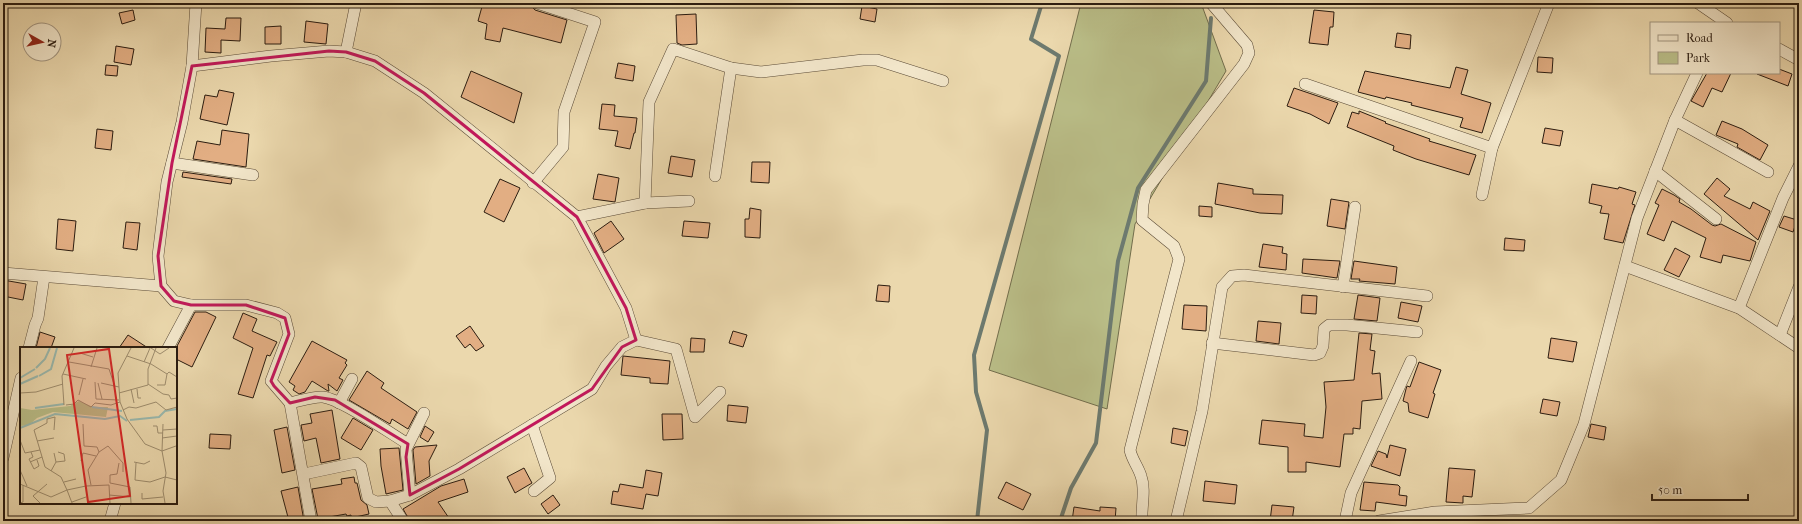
<svg xmlns="http://www.w3.org/2000/svg" width="1802" height="524" viewBox="0 0 1802 524" font-family="'IM FELL French Canon',serif">
  <style>
    .green { fill: #babe88; stroke: #726d4c }
    .lines { fill: none; stroke-linecap: round; stroke-linejoin: round }
    .stream { stroke: #6d7a6f; stroke-width: 4 }
    .building { fill: #e2ae83; stroke: #2b1c10 }
    .minor-casing { stroke: #5b4b37; stroke-width: 12 }
    .minor { stroke: #f2e6ca; stroke-width: 11 }
    .marked { fill: none; stroke: #c2185b; stroke-width: 3; stroke-linejoin: round }
    .inset-river { fill: none; stroke: #99b9af; stroke-width: 2 }
    .inset-road { fill: none; stroke: #9e8d6e; stroke-width: 1 }
    .view { fill: #d62828; fill-opacity: 0.15; stroke: #d62828; stroke-width: 2 }
    .inset-edge { fill: none; stroke: #2b1c10; stroke-width: 2 }
  </style>
  <rect width="100%" height="100%" fill="#ebd8ad"/>
  <filter id="stains"><feTurbulence type="fractalNoise" baseFrequency=".005" numOctaves="4"/><feColorMatrix values="0 0 0 0 .2 0 0 0 0 .09 0 0 0 0 .02 0 0 0 .5 -.17"/></filter>
  <radialGradient id="worn" r=".72"><stop offset=".6" stop-color="#630" stop-opacity="0"/><stop offset="1" stop-color="#630" stop-opacity=".3"/></radialGradient>
  <!-- green -->
  <path class="green" d="M1081,3H1201L1226,71L1135,224L1107,409L989,370Z"/>
  <g class="lines">
    <!-- stream -->
    <g class="stream">
      <path d="M977,521L987,430L976,392L974,355L1059,56L1031,39L1042,3"/>
      <path d="M1060,521L1071,488L1096,443L1118,261L1138,188L1206,81L1211,18"/>
    </g>
  </g>
  <!-- building -->
  <g class="building">
    <path d="M483,3H525L530,4L535,10L567,20L561,43L503,28L500,42L485,39L487,24L478,21Z"/>
    <path d="M862,6L877,9L875,22L860,19Z"/>
    <path d="M133,10L135,20L122,24L119,13Z"/>
    <path d="M1314,10L1334,12L1333,27H1330L1328,45L1309,43Z"/>
    <path d="M696,14L697,44L682,45L677,43L676,15Z"/>
    <path d="M226,18H241L240,41L221,40V53L205,52L206,28L225,29Z"/>
    <path d="M306,21L328,24L326,44L304,42Z"/>
    <path d="M281,26V44H265V27Z"/>
    <path d="M1397,33L1411,35L1410,49L1395,47Z"/>
    <path d="M116,46L134,49L131,65L114,62Z"/>
    <path d="M1538,57L1553,58L1552,73L1537,72Z"/>
    <path d="M618,63L635,66L633,81L615,78Z"/>
    <path d="M106,65L118,66L117,76L105,75Z"/>
    <path d="M1456,67L1468,70L1461,94L1491,103L1482,133L1460,127L1463,118L1411,105L1412,103L1386,97L1385,99L1358,92L1365,71L1450,88Z"/>
    <path d="M1779,69L1792,74L1788,86L1757,74L1779,73Z"/>
    <path d="M471,71L522,93L514,123L461,97Z"/>
    <path d="M1707,73H1731L1722,92L1712,88L1703,107L1691,101Z"/>
    <path d="M1294,88L1338,103L1329,124L1310,114L1287,106Z"/>
    <path d="M219,90L234,93L227,125L200,119L205,95L217,97Z"/>
    <path d="M602,104L615,105L614,116L637,118L635,133H634L630,149L615,146L618,131L599,129Z"/>
    <path d="M1359,111L1386,122L1385,123L1430,139L1429,141L1476,155L1469,175L1416,159L1393,150L1394,146L1347,127L1352,112L1359,114Z"/>
    <path d="M1722,121L1742,129L1768,145L1760,160L1737,147L1738,144L1716,135Z"/>
    <path d="M1545,128L1563,131L1560,146L1542,143Z"/>
    <path d="M97,129L113,131L111,150L95,148Z"/>
    <path d="M222,130L249,134L246,167L193,159L197,141L220,145Z"/>
    <path d="M671,156L695,160L692,177L668,173Z"/>
    <path d="M752,162H770L769,183L751,182Z"/>
    <path d="M183,172L232,179L231,184L182,177Z"/>
    <path d="M598,174L619,178L615,202L593,199Z"/>
    <path d="M1717,178L1730,189L1724,196L1750,209L1753,202L1770,211L1758,240L1704,194Z"/>
    <path d="M500,179L520,188L504,222L484,212Z"/>
    <path d="M1218,183L1253,189V194L1283,195L1282,214L1260,213L1215,204Z"/>
    <path d="M1592,184L1618,189L1619,187L1636,192L1632,204L1635,205L1623,243L1604,239L1609,214L1600,213L1602,206L1589,203Z"/>
    <path d="M1662,189L1674,195L1680,199L1679,202L1691,209L1712,225L1715,226L1721,224L1756,242L1750,261L1723,255L1721,263L1700,257L1706,238L1672,221L1664,241L1647,234L1659,205L1655,203Z"/>
    <path d="M1331,199L1349,202L1345,229L1327,226Z"/>
    <path d="M1199,206L1212,207V217L1199,216Z"/>
    <path d="M750,208L761,210L760,238L745,237V219H749Z"/>
    <path d="M1784,216L1797,220L1793,232L1779,227Z"/>
    <path d="M58,219L76,221L73,251L56,249Z"/>
    <path d="M611,221L624,239L604,253L594,233Z"/>
    <path d="M684,221L710,223L708,238L682,236Z"/>
    <path d="M126,222L140,223L137,250L123,248Z"/>
    <path d="M1505,238L1525,240L1524,251L1504,250Z"/>
    <path d="M1263,244L1283,247L1282,253L1287,254L1286,270L1259,267Z"/>
    <path d="M1675,248L1690,256L1679,277L1664,270Z"/>
    <path d="M1303,259L1340,261L1337,278L1302,273Z"/>
    <path d="M1354,261L1397,267L1395,284L1359,281L1360,279H1351Z"/>
    <path d="M3,280L26,284L23,300L3,296Z"/>
    <path d="M878,285L890,286L889,302L876,301Z"/>
    <path d="M1302,295L1317,296L1316,314L1301,313Z"/>
    <path d="M1358,295L1380,298L1377,321L1354,319Z"/>
    <path d="M1401,302L1422,306L1418,322L1398,318Z"/>
    <path d="M1184,305L1207,306L1206,331L1182,329Z"/>
    <path d="M195,312H206L216,317L192,367L176,359V348Z"/>
    <path d="M243,313L257,319L252,331L277,342L270,356L267,355L253,398L238,394L253,348L233,338Z"/>
    <path d="M1258,321L1281,323L1279,344L1256,341Z"/>
    <path d="M470,326L484,346L476,351L470,344L465,348L456,336Z"/>
    <path d="M733,331L747,335L743,347L729,343Z"/>
    <path d="M40,332L55,337L51,348H36Z"/>
    <path d="M1359,333L1372,334L1370,350L1375,351L1372,374L1380,373L1382,399L1362,401L1360,429L1353,428V434H1344L1340,467L1306,462V472H1288V447L1259,444L1262,420L1305,424L1304,436L1323,438L1326,407L1324,382L1354,380Z"/>
    <path d="M128,335L148,348H119Z"/>
    <path d="M691,338L705,339L704,352H690Z"/>
    <path d="M1551,338L1577,342L1573,362L1548,358Z"/>
    <path d="M312,341L347,360L345,363L347,365L339,378L343,380L337,391L328,384L329,391H328L312,381L305,392L299,394L293,390L295,386L289,382Z"/>
    <path d="M623,356L670,361L668,384L650,383V378L621,375Z"/>
    <path d="M1419,362L1441,370L1433,393L1435,394L1428,418L1409,412L1408,403L1403,401L1406,389L1407,386L1410,387Z"/>
    <path d="M367,371L384,383L381,388L417,412L408,429L392,419L390,424L349,400Z"/>
    <path d="M1543,399L1560,402L1557,416L1540,413Z"/>
    <path d="M728,405L748,407L746,423L727,421Z"/>
    <path d="M332,410L340,459L321,463L316,438L304,441L301,425L312,423L310,414Z"/>
    <path d="M662,414H682L683,439L663,440Z"/>
    <path d="M353,418L373,430L361,450L341,438Z"/>
    <path d="M1591,424L1606,427L1604,440L1588,437Z"/>
    <path d="M425,426L434,432L428,442L420,437Z"/>
    <path d="M287,427L295,470L282,473L274,430Z"/>
    <path d="M1173,428L1188,431L1185,446L1171,443Z"/>
    <path d="M210,434L231,435L230,449L209,448Z"/>
    <path d="M437,445L429,461L430,476L416,484L413,450L415,447Z"/>
    <path d="M1390,445L1406,449L1400,476L1371,466L1378,451L1386,454L1387,458Z"/>
    <path d="M399,448L403,490L386,494L381,466L380,449Z"/>
    <path d="M524,468L532,483L515,493L507,477Z"/>
    <path d="M1449,468L1475,470L1472,497L1463,496V503L1446,502Z"/>
    <path d="M646,470L662,473L658,496L646,494L643,509L611,504L613,491L618,492L620,484L643,488Z"/>
    <path d="M354,477L355,483H357L361,500L367,505L369,514L351,518V515L347,516L346,514L318,519L312,489L342,484L341,479Z"/>
    <path d="M464,479L468,492L438,502L451,521H410L403,509L441,486Z"/>
    <path d="M1205,481L1237,485L1235,504L1203,501Z"/>
    <path d="M1006,482L1031,494L1023,510L998,498Z"/>
    <path d="M1364,482L1398,485L1400,487L1399,495L1407,496L1406,506L1376,502L1375,511L1360,510Z"/>
    <path d="M298,487L304,521H289L281,491Z"/>
    <path d="M553,495L560,505L548,514L541,504Z"/>
    <path d="M1272,505L1294,507L1292,521H1270Z"/>
    <path d="M1074,507L1100,511V507L1116,508L1115,521H1072Z"/>
  </g>
  <g class="lines">
    <!-- minor casing -->
    <g class="minor-casing">
      <g id="minor">
        <path d="M1698,3L1727,23"/>
        <path d="M1779,49L1799,60"/>
        <path d="M346,52L356,3"/>
        <path d="M192,66L271,56L329,51L346,52L375,61L424,93L577,217L626,308L636,340L622,347L606,366L592,389L459,469L410,495L390,501L376,502L368,498L361,467L356,463L304,474"/>
        <path d="M1305,84L1492,148"/>
        <path d="M1675,120L1768,172"/>
        <path d="M172,163L253,175"/>
        <path d="M1655,171L1716,219"/>
        <path d="M715,176L731,68"/>
        <path d="M533,183L563,147L564,112L595,22L537,3"/>
        <path d="M1482,195L1492,148L1549,3"/>
        <path d="M645,203L689,201"/>
        <path d="M577,217L645,203L649,102L673,49L731,68L761,72L863,60H877L943,81"/>
        <path d="M1625,266L1739,308L1799,348"/>
        <path d="M3,273L161,286L158,256L167,182L182,122L192,66L196,3"/>
        <path d="M161,286L174,301L191,305H246L277,313L285,318L289,334L271,381L290,403C300,401 314,396 323,397C341,399 390,433 408,444"/>
        <path d="M1343,287L1355,207"/>
        <path d="M1739,308L1783,198L1799,166"/>
        <path d="M1780,335L1799,287"/>
        <path d="M636,340L676,349L695,417L720,392"/>
        <path d="M1212,343L1314,355L1320,353L1323,346L1324,329L1329,325H1347L1417,332"/>
        <path d="M29,348L35,325L38,318L44,277"/>
        <path d="M168,348L191,305"/>
        <path d="M290,403L311,521"/>
        <path d="M339,403L352,379"/>
        <path d="M532,425L550,478L534,491"/>
        <path d="M3,458L21,378"/>
        <path d="M410,495L406,449L424,413"/>
        <path d="M390,501L403,521"/>
        <path d="M110,521L115,503"/>
        <path d="M1142,521C1141,507 1146,490 1141,476C1138,466 1132,460 1130,450L1179,259L1174,246L1142,220L1143,204L1146,190L1244,64L1249,53L1247,45L1211,3"/>
        <path d="M1176,521L1202,411L1222,287L1232,276L1244,275L1427,296"/>
        <path d="M1345,521L1351,493L1411,361"/>
        <path d="M1379,521L1435,512L1529,508L1561,480L1584,424L1637,218L1675,120L1697,73"/>
      </g>
    </g>
    <!-- minor -->
    <use href="#minor" class="minor"/>
  </g>
  <!-- marked area -->
  <path class="marked" d="M329,51L346,52L375,61L424,93L577,217L626,308L636,340L622,347L592,389L459,469L410,495L406,457L408,444L335,400L315,397L290,403L274,386L271,381L289,334L285,318L246,305H191L174,301L161,286L158,256L172,163L192,66Z"/>
  <!-- overview -->
  <g transform="translate(20 347)">
    <rect width="157" height="157" fill="#ebd8ad"/>
    <path d="M59,54L73,60H88L86,70L33,65L17,71L9,78L0,79V61L12,63L50,59Z" fill="#babe88"/>
    <path class="inset-river" d="M16,21L25,12L30,1M19,29L31,22L37,1M0,31L15,22M0,37L18,29M72,60L102,64M15,61L44,57M110,73L139,70L145,64L157,62M0,81L35,67L85,72L100,69L107,74"/>
    <path class="inset-road" d="M111,1L98,26L100,55L107,72L125,97L142,104L146,126L143,144L145,156M131,1L140,7L149,1M60,6L73,10M107,9L131,17L147,27L145,38H137M49,15L89,22L95,40M124,15L130,1M71,20L77,1M43,27L66,32M147,27L149,25L157,30M75,35L76,52L99,53M78,36L82,52M81,36L99,40M128,37L143,47L149,48L151,52L157,51M111,42L114,56M117,42L118,51H121M0,46L16,45L43,37M99,46L128,38V22L136,1M59,48L63,32M44,58L42,29L54,1M46,58L54,57L58,53L71,60L75,56L91,58L100,55M103,63L109,60L116,61L136,55L146,63L157,60M63,77L64,99L77,100L79,105M133,79H137L138,86H143M143,83L157,82M142,91L157,89M0,93L5,106L20,103L25,120L41,130L47,143L66,139L89,138L90,156M17,94L34,91M20,103L14,83L27,76V72L35,70L34,83M142,104L143,77M142,104L156,99M11,105L13,110L9,112L14,122L19,119L17,113M61,114L63,106L76,109M10,115L22,110M36,115L45,114L44,107L38,105M114,115L124,117L130,114M116,116L115,133L130,135L145,130L157,133M0,123L7,139M31,124L36,115L34,106M44,135L56,132M90,136L110,140L111,156M90,136V128L97,127L99,116M0,137L31,150L47,143L52,156M71,138L68,123L79,105L88,99L103,116V125M122,146V152L143,150M89,148L111,150M52,155L66,150M0,156L3,155V138M20,156L13,149L27,137"/>
    <path class="view" d="M89,2L110,149L68,155L47,8Z"/>
    <rect width="157" height="157" class="inset-edge"/>
  </g>
  <!-- margin -->
  <rect width="1802" height="524" fill="none" stroke="#ebd8ad" stroke-width="16"/>
  <rect x="4" y="4" width="1794" height="516" fill="none" stroke="#2b1c10" stroke-width="2"/>
  <rect x="8" y="8" width="1786" height="508" fill="none" stroke="#2b1c10"/>
  <!-- legend -->
  <rect x="1650" y="22" width="130" height="52" fill="#f2e6ca" stroke="#a29580"/>
  <rect x="1658" y="35" width="20" height="6" fill="#f2e6ca" stroke="#a29580"/>
  <text x="1686" y="42" font-size="12" fill="#2b1c10">Road</text>
  <rect x="1658" y="52" width="20" height="12" fill="#babe88" stroke="#a29580"/>
  <text x="1686" y="62" font-size="12" fill="#2b1c10">Park</text>
  <!-- north arrow -->
  <g transform="translate(42 42) rotate(98)"><circle r="19" fill="#f2e6ca" stroke="#a29580"/>
  <path d="M0-3L7 15L0 10L-7 15Z" fill="#8f2418"/>
  <text y="-6" font-size="11" font-weight="bold" text-anchor="middle" fill="#2b1c10">N</text>
  </g>
  <!-- scale -->
  <path d="M1652 494v6h96v-6" fill="none" stroke="#2b1c10" stroke-width="2"/>
  <text x="1658" y="494" font-size="12" fill="#2b1c10" stroke="#f2e6ca" stroke-width="3" paint-order="stroke">50 m</text>
  <rect width="100%" height="100%" filter="url(#stains)"/>
  <rect width="100%" height="100%" fill="url(#worn)"/>
</svg>
